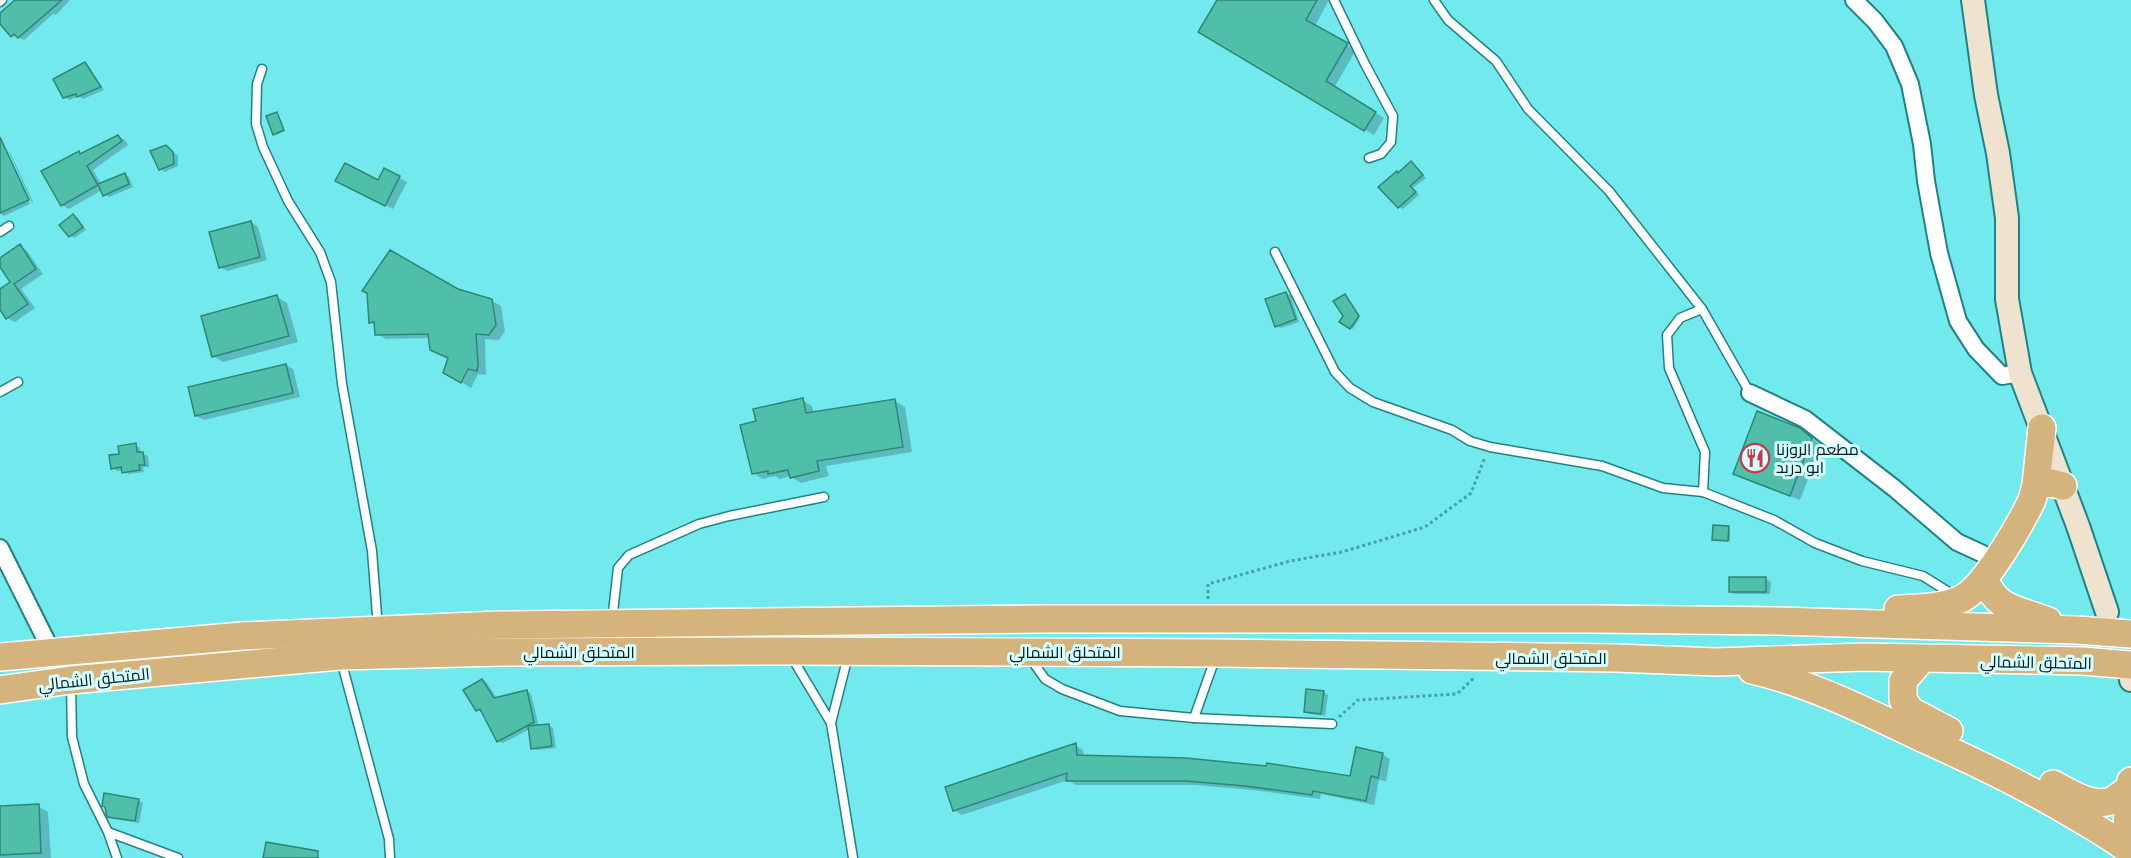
<svg xmlns="http://www.w3.org/2000/svg" width="2131" height="858" viewBox="0 0 2131 858" font-family="'PT Sans',Cairo,sans-serif">
  <style>
    .shadow { fill: #0003 }
    .building { fill: #4fbfa9; stroke: #308676; stroke-width: 1.5 }
    .lines { fill: none; stroke-linecap: round; stroke-linejoin: round }
    .service-casing { stroke: #208285; stroke-width: 11 }
    .minor-casing { stroke: #208285; stroke-width: 20 }
    .secondary-casing { stroke: #208285; stroke-width: 26 }
    .trunk-casing { stroke: #fff; stroke-width: 30 }
    .path { stroke: #499fa2; stroke-width: 3; stroke-dasharray: 3 3; stroke-linecap: butt }
    .service { stroke: #fff; stroke-width: 8 }
    .minor { stroke: #fff; stroke-width: 16 }
    .secondary { stroke: #efe2ce; stroke-width: 22 }
    .trunk { stroke: #d4b37c; stroke-width: 27 }
    .labels { text-anchor: middle; dominant-baseline: central; stroke-width: 6; stroke-linejoin: round; paint-order: stroke }
    .poi-label { font-size: 16px; fill: #00191a; stroke: #d4feff; text-anchor: start }
    .street-label { font-size: 16px; fill: #00191a; stroke: #d4feff }
  </style>
  <rect width="100%" height="100%" fill="#72e9ed"/>
  <!-- shadow -->
  <g class="shadow">
    <path d="M36,0H70L56,15L53,14L24,40L12,35L0,21V15Z"/>
    <path d="M1219,0H1329L1315,26L1356,50L1334,88L1384,118L1374,135L1200,32Z"/>
    <path d="M85,64L89,67L104,90L83,99L79,96L69,100L64,97Z"/>
    <path d="M277,114L285,131L276,135L274,134Z"/>
    <path d="M118,136L125,140L128,145L93,170L101,184L124,174L129,177L133,187L109,197L104,194L102,190L69,209L62,205L79,153L82,155Z"/>
    <path d="M166,146L178,156V166L165,172L160,169Z"/>
    <path d="M5,150L8,151H5L30,204L4,216L0,213V152Z"/>
    <path d="M9,152H10L33,202L32,203Z"/>
    <path d="M1411,163L1426,178L1413,188L1419,195L1403,209L1399,207V174Z"/>
    <path d="M385,170L407,182L393,209L345,185L379,182Z"/>
    <path d="M73,215L78,218L86,230L74,238L70,235Z"/>
    <path d="M251,222L258,227L267,260L227,271L220,267Z"/>
    <path d="M20,246L27,251L43,274L21,289L35,308L15,322L7,318L0,308V290L12,282L0,265V259Z"/>
    <path d="M457,290L491,300L501,306L505,331L499,340L485,339L486,375L478,374L471,388L445,372L449,359L430,338L386,339L377,334L376,325L370,322Z"/>
    <path d="M1286,293L1291,296L1299,322L1281,328L1276,326Z"/>
    <path d="M1345,296L1360,317L1353,329L1341,321L1344,316Z"/>
    <path d="M277,297L287,303L298,342L223,362L213,356Z"/>
    <path d="M286,365L293,369L300,397L204,420L196,416Z"/>
    <path d="M802,400L812,406L814,413L895,401L905,407L912,452L826,466L829,476L801,483L790,476L780,479L775,476L763,479L753,473L757,422Z"/>
    <path d="M1799,429L1821,445L1800,500L1744,479L1735,473Z"/>
    <path d="M136,445L140,448L141,453L148,456L149,467H143L144,472L128,474L123,470L117,471L113,468L120,455Z"/>
    <path d="M1728,528L1730,529V541L1714,539Z"/>
    <path d="M1766,579L1771,582L1770,594H1735L1730,591Z"/>
    <path d="M482,680L487,683L497,699L527,691L531,694L539,727L548,725L553,728L556,748L537,750L532,748L530,729L503,743L498,741L482,713L478,710Z"/>
    <path d="M1323,692L1328,695L1325,716L1310,714L1306,711Z"/>
    <path d="M1075,745L1083,750L1084,757L1351,778L1382,754L1390,759L1386,781L1379,780L1374,805L1321,794L1320,799L1254,790L1195,785H1076L1068,780L962,815L954,810Z"/>
    <path d="M138,800L143,803L139,823L114,819L109,816Z"/>
    <path d="M38,806L48,812L51,858H0V808Z"/>
  </g>
  <!-- building -->
  <g class="building">
    <path d="M15,0H62L18,38L14,34L11,37L0,24V13Z"/>
    <path d="M1217,0H1317L1306,20L1348,43L1326,81L1376,112L1364,131L1198,32Z"/>
    <path d="M85,62L101,87L77,97L76,94L63,98L53,79Z"/>
    <path d="M277,112L284,130L273,135L266,116Z"/>
    <path d="M118,135L122,141L87,166L98,185L61,206L41,171L79,151L80,154Z"/>
    <path d="M0,137L29,200L0,213Z"/>
    <path d="M166,145L173,152L174,164L159,170L150,151Z"/>
    <path d="M1411,161L1423,175L1410,186L1416,192L1398,208L1378,187L1397,171L1398,173Z"/>
    <path d="M345,163L378,180L384,168L400,176L385,206L335,181Z"/>
    <path d="M125,173L129,184L103,196L98,184Z"/>
    <path d="M73,214L83,227L69,237L59,225Z"/>
    <path d="M251,221L260,257L219,268L209,232Z"/>
    <path d="M20,244L36,269L14,284L28,304L6,319L0,310V289L10,282L0,267V258Z"/>
    <path d="M390,250L458,289L492,299L496,325L489,335L476,334L478,364L477,371L468,369L461,383L443,373L448,358L430,350L428,334L375,335L374,322L369,323L367,293L362,291Z"/>
    <path d="M1286,292L1296,319L1275,327L1265,299Z"/>
    <path d="M1345,294L1359,316L1350,329L1339,322L1343,316L1333,301Z"/>
    <path d="M277,295L289,336L212,357L201,316Z"/>
    <path d="M286,364L293,393L195,416L188,387Z"/>
    <path d="M803,398L806,413L895,399L903,447L817,461L819,471L790,478L788,470L768,474V471L752,474L740,425L756,421L753,409Z"/>
    <path d="M1757,411L1800,428L1812,438L1790,496L1733,474Z"/>
    <path d="M136,443L137,452H143L145,465H139L140,470L122,473L121,467L111,469L109,455L119,454L118,446Z"/>
    <path d="M1713,525L1729,526L1728,541L1712,540Z"/>
    <rect x="1729" y="577" width="37" height="15"/>
    <path d="M482,679L494,698L527,690L534,722L497,742L480,709L476,711L463,690Z"/>
    <path d="M1306,689L1324,691L1321,714L1304,712Z"/>
    <path d="M549,724L552,746L531,749L528,726Z"/>
    <path d="M1076,743L1077,755L1186,758L1266,766L1267,763L1350,776L1356,747L1383,753L1378,778L1371,776L1366,801L1313,791L1312,795L1245,786L1186,781H1066L1067,773L953,811L945,787Z"/>
    <path d="M104,793L139,799L135,821L107,817L105,807L102,806Z"/>
    <path d="M39,804L41,853L0,855V806Z"/>
    <path d="M266,842L318,851V858H263Z"/>
  </g>
  <g class="lines">
    <!-- service casing -->
    <g class="service-casing">
      <g id="service">
        <path d="M1334,0L1365,64L1393,116L1391,142L1381,154L1369,158"/>
        <path d="M1434,0L1448,20L1496,61L1528,109L1609,191L1702,309L1750,393"/>
        <path d="M0,2L2,0"/>
        <path d="M262,69L257,84L256,124L263,147L288,201L320,252L331,282L342,384L372,551L378,628"/>
        <path d="M0,232L9,226"/>
        <path d="M1275,252L1335,372L1350,388L1373,402L1452,430L1470,441L1490,447L1602,466L1663,488L1703,492L1774,520L1815,543L1862,561L1923,576L1955,596"/>
        <path d="M1702,309L1680,318L1667,335L1669,368L1705,452L1703,492"/>
        <path d="M0,392L18,382"/>
        <path d="M612,621L618,568L629,555L699,524L729,516L824,497"/>
        <path d="M791,656L831,723L853,858"/>
        <path d="M1030,658L1045,679L1062,689L1120,711L1194,718L1332,724"/>
        <path d="M341,660L389,839L390,858"/>
        <path d="M71,684L72,737L84,784L108,832L117,858"/>
        <path d="M1194,718L1216,656"/>
        <path d="M831,723L848,656"/>
        <path d="M108,832L178,858"/>
      </g>
    </g>
    <!-- minor casing -->
    <g class="minor-casing">
      <g id="minor">
        <path d="M1854,0L1875,21L1894,46L1910,84L1922,144L1926,181L1939,253L1958,321L1976,349L2002,376L2020,373"/>
        <path d="M1750,393L1805,419L1894,488L1957,542L1996,560"/>
        <path d="M0,548L52,652"/>
      </g>
    </g>
    <!-- secondary casing -->
    <g class="secondary-casing">
      <g id="secondary">
        <path d="M1973,0L1986,95L1998,153L2007,218V299L2020,373L2078,526L2107,612"/>
        <path d="M2131,679V680"/>
      </g>
    </g>
    <!-- trunk casing -->
    <g class="trunk-casing">
      <g id="trunk">
        <path d="M2036,485L2052,483L2063,486"/>
        <path d="M1985,579C1995,610 2021,610 2048,621"/>
        <path d="M1898,609C1918,608 1945,608 1963,598C1986,585 2020,525 2032,500L2036,485L2042,428"/>
        <path d="M0,657L242,636L499,625L1045,619H1594L1778,621L2076,630L2131,634"/>
        <path d="M1921,660L1903,681V700L1911,711L1949,731"/>
        <path d="M1752,670C1813,684 1869,713 1926,740C1978,763 2029,788 2077,817C2096,828 2114,838 2131,852"/>
        <path d="M0,690L71,680L340,656L502,652L788,651L1218,653L1616,658L1716,662L1863,657L2083,661L2131,665"/>
        <path d="M2131,781L2127,825L2131,844"/>
        <path d="M2053,784C2069,792 2091,808 2111,801C2117,799 2124,792 2130,788"/>
      </g>
    </g>
    <!-- path -->
    <g class="path">
      <path d="M1208,599V584L1290,561L1342,552L1425,527L1471,493L1485,457"/>
      <path d="M1339,717L1358,700L1457,694L1475,677"/>
    </g>
    <!-- service -->
    <use href="#service" class="service"/>
    <!-- minor -->
    <use href="#minor" class="minor"/>
    <!-- secondary -->
    <use href="#secondary" class="secondary"/>
    <!-- trunk -->
    <use href="#trunk" class="trunk"/>
  </g>
  <!-- icons -->
  <defs>
    <g id="restaurant-ring" transform="scale(1.5)"><circle r="9.5" fill="#d4feff" stroke="#c8384a" stroke-width="1.5"/><path d="M-5-6h1v4h1v-4h1v4h1v-4h1v5L-1.5 .5V6h-2V.5L-5-1ZM5-6V6H3V1.5H1.5Q1.5-4 5-6Z" fill="#c8384a"/></g>
  </defs>
  <g fill-rule="evenodd">
    <use href="#restaurant-ring" x="1755" y="458"/>
  </g>
  <g class="labels">
    <!-- poi labels -->
    <g class="poi-label">
      <text x="1776" y="449">مطعم الروزنا<tspan x="1776" dy="18">ابو دريد</tspan></text>
    </g>
    <!-- street labels -->
    <g class="street-label">
      <text x="579" y="652">المتحلق الشمالي</text>
      <text x="1065" y="652">المتحلق الشمالي</text>
      <text x="1551" y="658">المتحلق الشمالي</text>
      <text transform="translate(2036 662) rotate(1)">المتحلق الشمالي</text>
      <text transform="translate(94 679) rotate(-6)">المتحلق الشمالي</text>
    </g>
  </g>
</svg>
